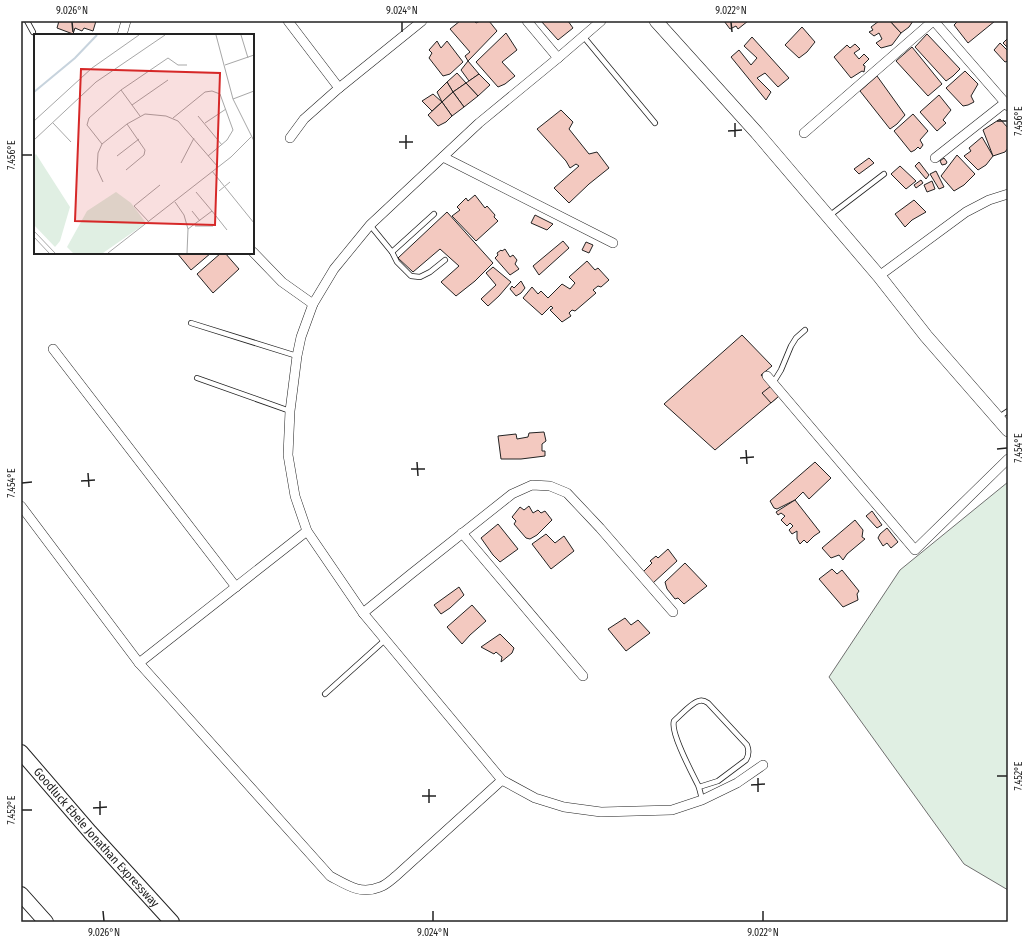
<svg xmlns="http://www.w3.org/2000/svg" width="1029" height="943" viewBox="0 0 1029 943" font-family="'Fira Sans Condensed',sans-serif">
  <style>
    .green { fill: #e0efe3; stroke: #6f6f6f }
    .building { fill: #f3c9c0; stroke: #222 }
    .lines { fill: none; stroke-linecap: round; stroke-linejoin: round }
    .lane-casing { stroke: #222; stroke-width: 6 }
    .street-casing { stroke: #222; stroke-width: 10 }
    .secondary-casing { stroke: #222; stroke-width: 14 }
    .primary-casing { stroke: #222; stroke-width: 16 }
    .lane { stroke: #fff; stroke-width: 4.5 }
    .street { stroke: #fff; stroke-width: 9 }
    .secondary { stroke: #fff; stroke-width: 13 }
    .primary { stroke: #fff; stroke-width: 14 }
    .ticks { fill: none; stroke: #222; stroke-width: 1.5 }
    .labels { text-anchor: middle; dominant-baseline: central; stroke-width: 3; stroke-linejoin: round; paint-order: stroke }
    .street-label { font-size: 12px; fill: #222; stroke: #fff }
    .inset-river { fill: none; stroke: #c7d3dd; stroke-width: 2 }
    .inset-road { fill: none; stroke: #a7a7a7; stroke-width: 1 }
    .view { fill: #d62828; fill-opacity: 0.15; stroke: #d62828; stroke-width: 2 }
    .inset-edge { fill: none; stroke: #222; stroke-width: 2 }
    .neatline { fill: none; stroke: #222; stroke-width: 1.5 }
    .ticks-label { font-size: 10px; text-anchor: middle; fill: #222 }
  </style>
  <rect width="100%" height="100%" fill="#fff"/>
  <!-- green -->
  <path class="green" d="M1008,482V890L964,864L829,677L900,570Z"/>
  <!-- building -->
  <g class="building">
    <path d="M59,21H96L93,31L84,28L82,31L75,28L73,34L57,28Z"/>
    <path d="M460,21H474L476,23L480,21H489L497,31L468,61L465,56L470,52L450,29Z"/>
    <path d="M541,21H568L573,28L558,40Z"/>
    <path d="M724,21H748L738,29L736,26L730,29Z"/>
    <path d="M879,21H890L901,33L892,45L881,48L876,43L882,39L879,33L874,36L869,32L873,30L871,27Z"/>
    <path d="M890,21H913L909,27L901,33Z"/>
    <path d="M958,21H995L968,43L954,25Z"/>
    <path d="M802,27L815,42L807,52L799,58L785,45Z"/>
    <path d="M506,33L517,50L502,62L515,76L505,84L498,87L476,62Z"/>
    <path d="M927,34L960,69L953,76L946,81L915,47Z"/>
    <path d="M752,37L789,78L778,87L765,73L757,78L771,92L766,100L731,57L739,50L751,65L757,58L744,46Z"/>
    <path d="M1007,39L1008,40V48L1003,43Z"/>
    <path d="M437,41L441,48L447,41L463,62L450,74L443,76L429,58L432,53L429,50Z"/>
    <path d="M1000,43L1008,51V61L1005,62L994,50Z"/>
    <path d="M855,44L860,49L854,53L859,59L864,54L869,59L863,65L865,66L864,72L862,71L851,78L834,57L847,45L850,48Z"/>
    <path d="M912,47L942,84L928,96L896,61Z"/>
    <path d="M468,61L479,74L469,81L461,70Z"/>
    <path d="M965,71L978,84L971,96L974,102L968,105L963,106L946,88Z"/>
    <path d="M457,73L466,83L453,92L447,82Z"/>
    <path d="M479,74L490,85L478,96L466,83Z"/>
    <path d="M877,76L905,115L897,124L890,129L860,91Z"/>
    <path d="M447,82L453,92L442,102L437,92Z"/>
    <path d="M466,83L478,96L464,107L453,92Z"/>
    <path d="M453,92L464,107L452,116L442,102Z"/>
    <path d="M433,94L442,102L432,111L422,101Z"/>
    <path d="M939,95L951,110L943,120L946,123L937,131L920,112Z"/>
    <path d="M442,102L452,116L446,122L438,126L428,115Z"/>
    <path d="M561,110L573,122L569,129L589,154L597,152L609,168L589,184L569,203L554,188L579,166L576,164L570,168L566,161L537,129Z"/>
    <path d="M913,114L928,131L920,140L923,145L920,149L918,147L915,150L911,152L894,131Z"/>
    <path d="M1000,119L1008,128V148L1005,152L993,156L983,130Z"/>
    <path d="M982,137L993,156L986,165L978,170L964,156L971,151L969,148Z"/>
    <path d="M957,155L975,174L964,185L954,191L941,176Z"/>
    <path d="M869,158L874,163L859,174L854,169Z"/>
    <path d="M944,158L947,162L946,164L942,165L940,161Z"/>
    <path d="M919,162L929,175L926,179L915,166Z"/>
    <path d="M900,166L916,181L906,189L891,174Z"/>
    <path d="M936,171L944,187L939,189L930,174Z"/>
    <path d="M921,180L923,183L916,188L914,185Z"/>
    <path d="M932,181L935,189L927,192L924,185Z"/>
    <path d="M475,195L485,208L487,206L495,215L494,217L498,221L476,241L452,216L460,210L457,207L466,198L468,201Z"/>
    <path d="M914,200L926,212L912,220L905,227L895,214Z"/>
    <path d="M447,212L493,263L475,281L456,296L441,282L459,266L440,249L413,272L398,258Z"/>
    <path d="M535,215L553,224L547,230L531,223Z"/>
    <path d="M563,241L569,248L539,275L533,266Z"/>
    <path d="M586,242L593,245L589,253L582,250Z"/>
    <path d="M505,249L510,257L513,255L517,260L515,264L519,269L510,275L495,258L498,255L497,253L501,250L502,251Z"/>
    <path d="M177,253H211L191,270Z"/>
    <path d="M221,253H225L239,269L213,293L197,274Z"/>
    <path d="M587,261L595,270L598,268L609,280L601,287L598,286L593,290L596,293L575,311L572,310L569,313L571,316L562,322L550,310L553,308L551,306L542,315L523,298L532,287L538,294L541,291L548,298L562,284L570,289L575,283L569,277Z"/>
    <path d="M493,267L511,282L499,296L488,306L481,299L496,285L486,273Z"/>
    <path d="M521,281L525,288L521,293L516,296L510,289L512,286L514,288Z"/>
    <path d="M742,335L772,366L761,375L779,396L715,450L664,404Z"/>
    <path d="M771,386L779,396L771,403L762,393Z"/>
    <path d="M544,432L546,441L542,444V451H545V456L521,459H501L498,436L516,434L517,439L528,437L529,433Z"/>
    <path d="M815,462L831,478L809,499L803,492L795,500L777,509L774,508L770,501Z"/>
    <path d="M795,500L820,532L814,536L807,543L804,540L800,544L797,539V531L792,534L789,530L793,526L790,523L787,526L781,520L785,516L781,513L778,515L776,512Z"/>
    <path d="M529,506L533,513L538,510L541,513L545,511L552,520L537,535L530,539L526,538L514,524L516,521L512,517L520,507L524,510Z"/>
    <path d="M872,511L882,525L877,528L866,516Z"/>
    <path d="M855,520L863,530L862,537L865,539L847,554L843,560L839,555L831,558L822,548Z"/>
    <path d="M498,524L518,549L500,562L493,555L481,538Z"/>
    <path d="M887,528L898,542L891,548L887,543L883,546L878,538L880,534Z"/>
    <path d="M546,534L555,543L564,536L574,551L551,569L532,544Z"/>
    <path d="M668,549L677,561L653,583L643,572L652,563L650,561L656,556L658,558Z"/>
    <path d="M685,563L707,586L684,604L678,598L675,599L667,589L665,582Z"/>
    <path d="M832,569L837,574L842,570L859,591L857,594L858,600L843,607L819,579Z"/>
    <path d="M459,587L464,595L450,608L441,614L434,605Z"/>
    <path d="M472,605L486,621L470,635L462,644L447,627Z"/>
    <path d="M625,618L631,625L638,620L650,633L626,651L608,629Z"/>
    <path d="M500,634L514,648L512,653L501,662L502,657L496,652L494,654L481,647Z"/>
  </g>
  <g class="lines">
    <!-- lane casing -->
    <g class="lane-casing">
      <g id="lane">
        <path d="M27,21L33,32"/>
        <path d="M583,36L655,123"/>
        <path d="M829,216L884,174"/>
        <path d="M370,225L392,252L397,262L411,276L420,277L430,272L445,260"/>
        <path d="M392,252L434,214"/>
        <path d="M191,323L297,356"/>
        <path d="M197,378L290,411"/>
        <path d="M773,383L781,370L791,346L796,338L805,330"/>
        <path d="M999,417L1008,411"/>
        <path d="M325,694L385,640"/>
        <path d="M699,787L718,781L746,760C749,755 749,750 747,745L708,703C705,701 702,700 699,701C692,702 680,716 674,721C670,732 692,773 698,785C700,790 701,795 702,800"/>
      </g>
    </g>
    <!-- street casing -->
    <g class="street-casing">
      <g id="street">
        <path d="M288,21L339,88"/>
        <path d="M527,21L558,58"/>
        <path d="M601,21L558,58L479,123L370,225L334,269L313,304L301,337L297,356L290,411L288,455L295,496L307,531L363,613L502,780L535,798L564,807L601,812L672,810L702,800L737,783L763,765"/>
        <path d="M934,21L1008,106"/>
        <path d="M122,35L126,21"/>
        <path d="M804,133L933,21"/>
        <path d="M290,138L304,119L339,88L422,21"/>
        <path d="M443,157L613,243"/>
        <path d="M935,158L1006,102"/>
        <path d="M253,252L282,282L313,304"/>
        <path d="M879,276L966,212L989,200L1008,194"/>
        <path d="M53,349L236,587"/>
        <path d="M767,376L915,550L1008,459"/>
        <path d="M21,506L139,663L330,876C347,885 360,895 380,887C386,885 391,880 396,876L502,780"/>
        <path d="M462,533L583,676"/>
        <path d="M363,613L411,574L512,494L532,485L550,486L567,493L600,528L673,612"/>
        <path d="M139,663L307,531"/>
      </g>
    </g>
    <!-- secondary casing -->
    <g class="secondary-casing">
      <path id="secondary" d="M656,21L757,133L879,276L926,336L1008,430"/>
    </g>
    <!-- primary casing -->
    <g class="primary-casing">
      <g id="primary">
        <path id="s1" d="M21,752L90,832L172,922"/>
        <path d="M21,894L46,922"/>
      </g>
    </g>
    <!-- lane -->
    <use href="#lane" class="lane"/>
    <!-- street -->
    <use href="#street" class="street"/>
    <!-- secondary -->
    <use href="#secondary" class="secondary"/>
    <!-- primary -->
    <use href="#primary" class="primary"/>
  </g>
  <!-- ticks -->
  <path class="ticks" d="M72,22L73,32M402,22V32M731,22L732,32M997,121H1007M735,123V137M728,131L742,130M406,135V149M399,142H413M22,155H32M997,449L1007,448M746,450L747,464M740,458L754,457M417,462L418,476M411,469H425M88,473L89,487M81,481L95,480M22,483L32,482M997,776H1007M758,778V792M751,785L765,784M429,789V803M422,796H436M100,801V815M93,808L107,807M22,810H32M103,911L104,921M433,911V921M763,911V921"/>
  <g class="labels">
    <!-- street labels -->
    <g class="street-label">
      <text stroke="none"><textPath href="#s1" startOffset="114">Goodluck Ebele Jonathan Expressway</textPath></text>
    </g>
  </g>
  <!-- overview -->
  <g transform="translate(34 34)">
    <rect width="220" height="220" fill="#fff"/>
    <path d="M2,120L36,173L26,207L21,213L0,191V122ZM82,158L97,169L112,189L69,219H39L33,213L53,177Z" fill="#e0efe3"/>
    <path class="inset-river" d="M0,58L41,24L63,1"/>
    <path class="inset-road" d="M182,1L199,65L220,107M207,1L214,24M191,31L220,21M87,56L106,82M199,65L220,57M98,71L134,46M164,82L188,111M139,84L171,58L178,57L186,60L199,96L193,106L174,122M0,87L58,34L105,1M19,89L37,108M171,89L192,75M0,106L62,48L131,1M68,110L53,91L55,84L87,56L134,24L144,31H153M83,122L105,105M147,129L160,104M92,136L110,121L111,116L93,90M178,137L220,189M69,148L63,135L64,119L68,110L93,90L111,80L132,82L144,87L184,133M185,157L196,148M141,168L150,181L154,195L153,219M158,177L166,187M178,177L193,196M115,188L100,172L126,151M161,192H179M154,195L178,177L162,158M0,197L21,219M0,203L15,219M74,219L197,123L217,103"/>
    <path class="view" d="M47,35L186,39L181,191L41,187Z"/>
    <rect width="220" height="220" class="inset-edge"/>
  </g>
  <!-- border -->
  <rect width="1029" height="943" fill="none" stroke="#ffffff" stroke-width="44"/>
  <rect x="22" y="22" width="985" height="899" class="neatline"/>
  <g class="ticks-label">
    <text x="72" y="14">9.026°N</text>
    <text x="402" y="14">9.024°N</text>
    <text x="731" y="14">9.022°N</text>
    <text transform="translate(1018 121) rotate(-90)" y="4">7.456°E</text>
    <text transform="translate(11 155) rotate(-90)" y="4">7.456°E</text>
    <text transform="translate(1018 448) rotate(-90)" y="4">7.454°E</text>
    <text transform="translate(11 483) rotate(-90)" y="4">7.454°E</text>
    <text transform="translate(1018 776) rotate(-90)" y="4">7.452°E</text>
    <text transform="translate(11 810) rotate(-90)" y="4">7.452°E</text>
    <text x="104" y="936">9.026°N</text>
    <text x="433" y="936">9.024°N</text>
    <text x="763" y="936">9.022°N</text>
  </g>
</svg>
